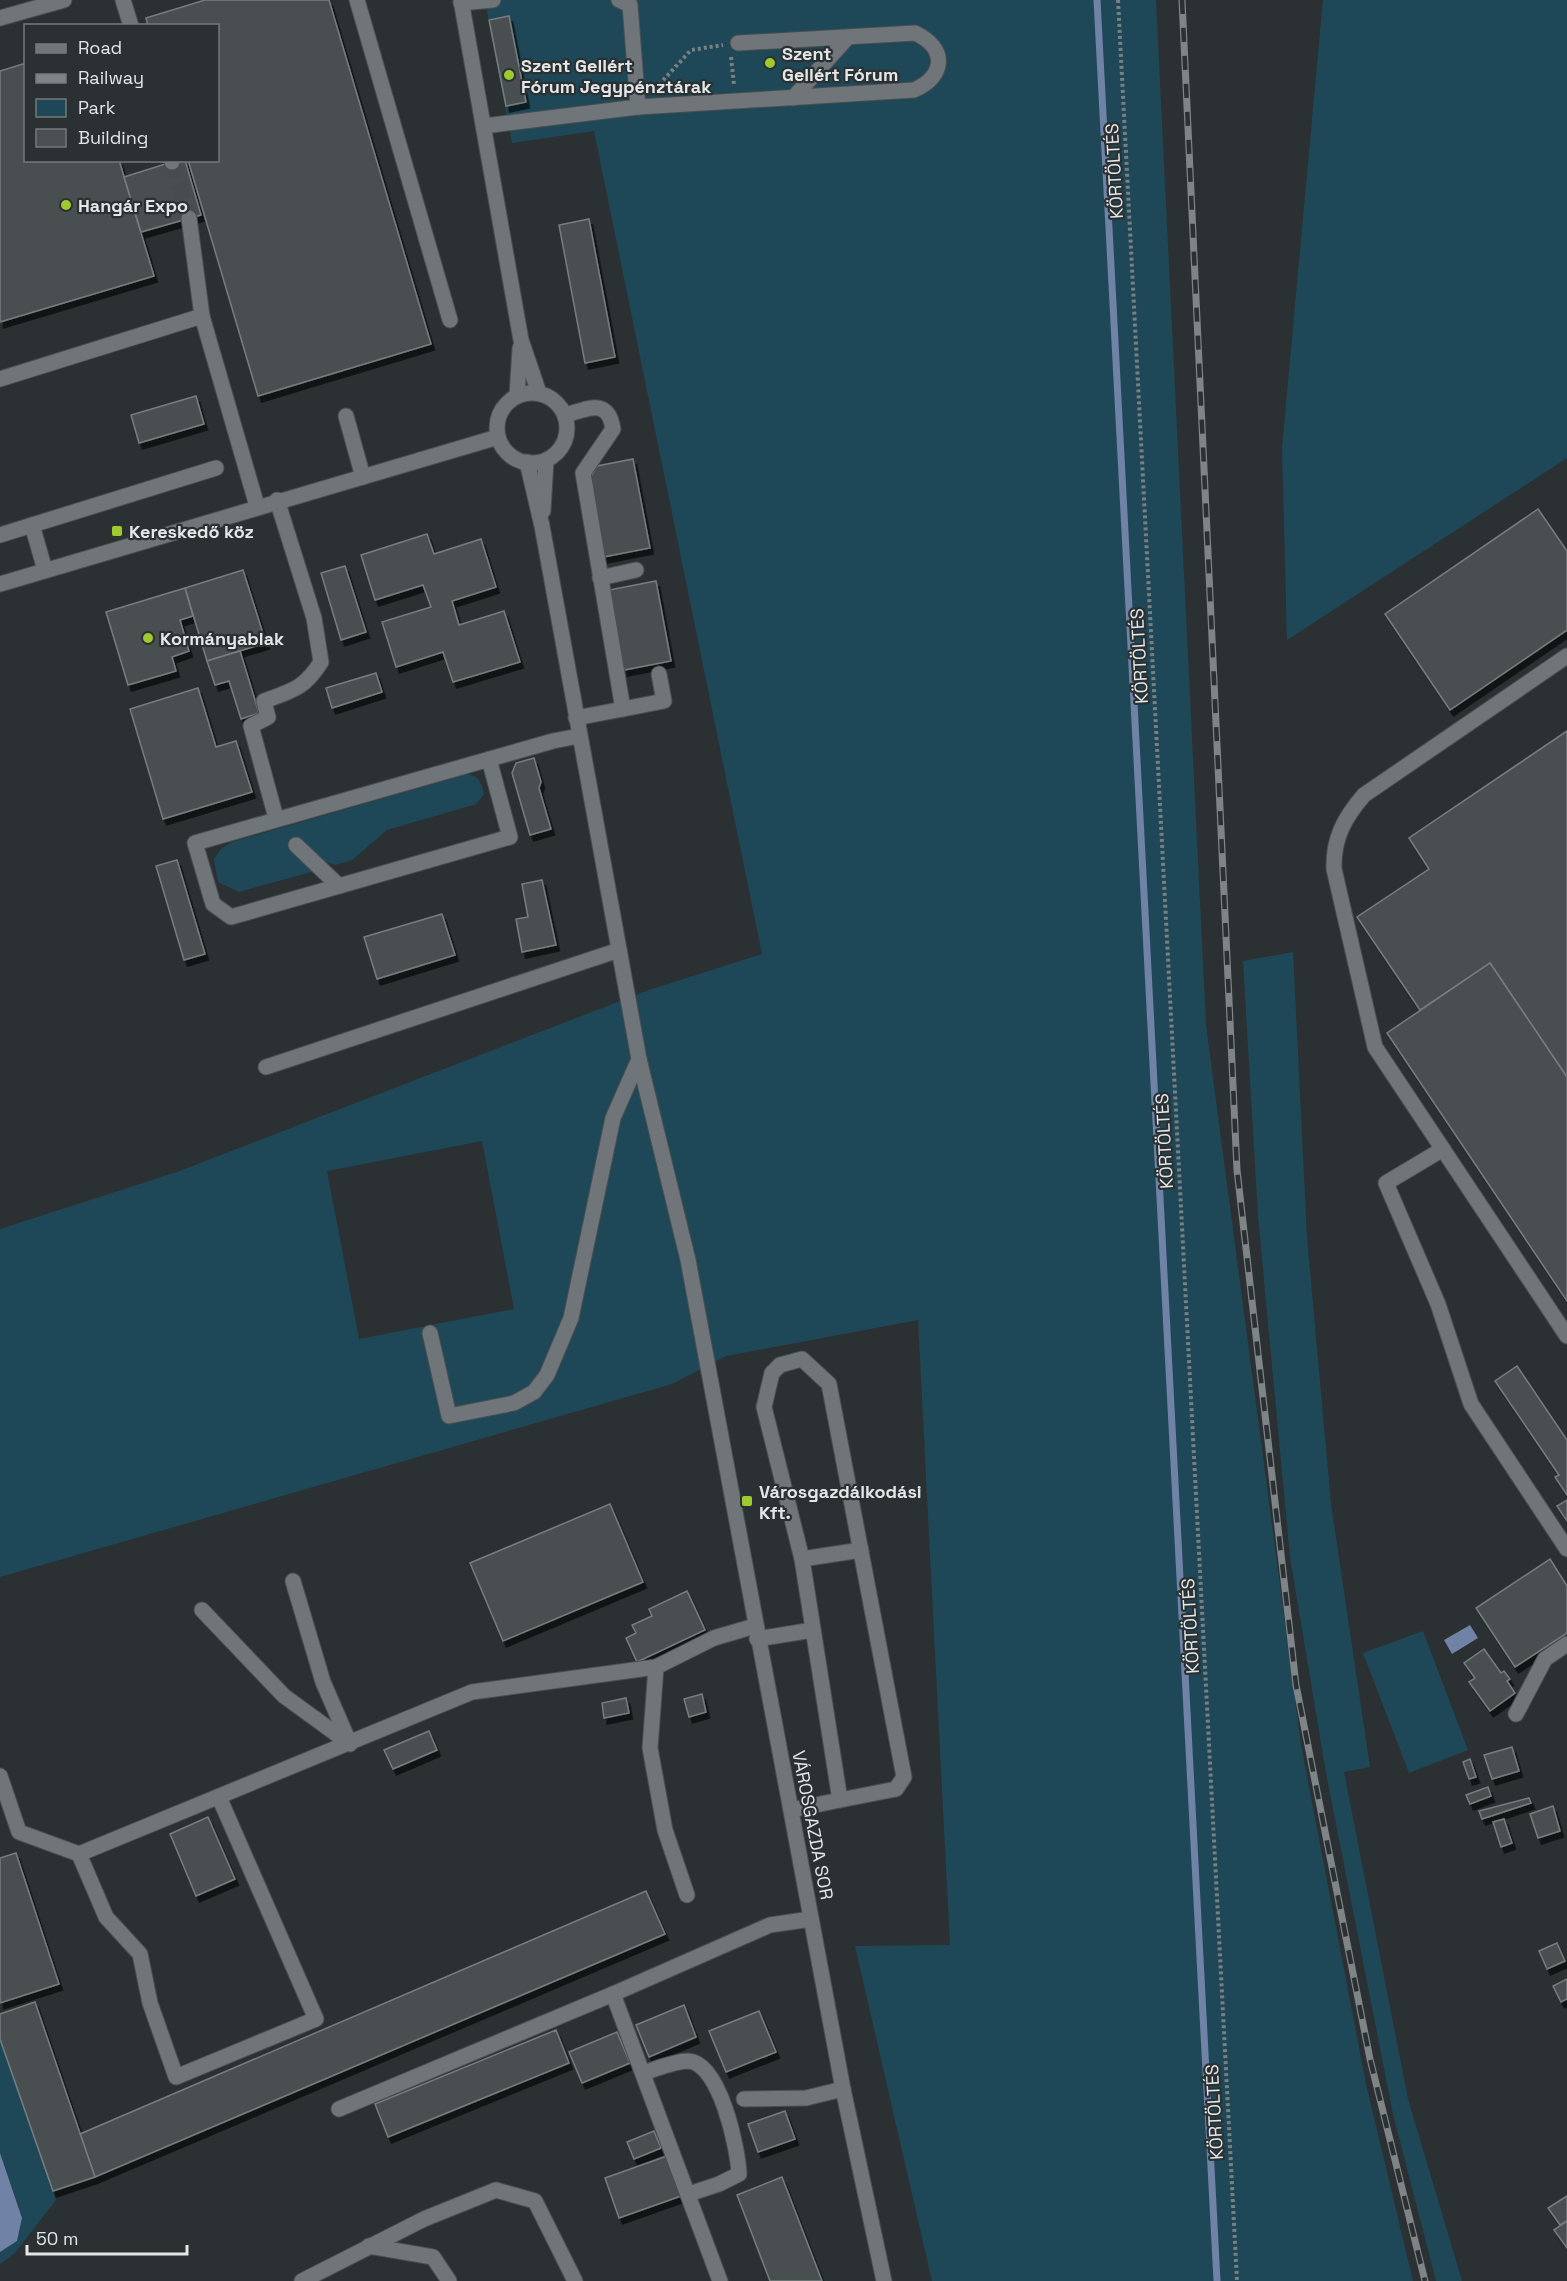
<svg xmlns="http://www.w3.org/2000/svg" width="1567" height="2281" viewBox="0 0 1567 2281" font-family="'Space Grotesk',sans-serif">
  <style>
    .green { fill: #1e4857; fill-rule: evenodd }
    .water { fill: #7082a6 }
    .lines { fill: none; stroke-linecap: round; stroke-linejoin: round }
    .stream { stroke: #7082a6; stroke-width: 7 }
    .building { fill: #4a5051; stroke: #767d7e; stroke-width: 1.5; filter: url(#shadow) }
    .minor-tunnel { stroke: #474c4e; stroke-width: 15; stroke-dasharray: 15 8; stroke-linecap: butt }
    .minor-casing { stroke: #4a4f50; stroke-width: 17 }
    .path { stroke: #7a7f81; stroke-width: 4; stroke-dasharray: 3 3; stroke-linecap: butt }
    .minor { stroke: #6f7578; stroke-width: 15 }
    .rail-casing { stroke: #7f8486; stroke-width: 7 }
    .rail { stroke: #2b3133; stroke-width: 4.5; stroke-dasharray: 14; stroke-linecap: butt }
    .poi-dot { fill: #9eca2e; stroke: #2b3133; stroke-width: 2 }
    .labels { text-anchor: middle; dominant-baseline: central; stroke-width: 4.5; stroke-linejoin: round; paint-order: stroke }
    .poi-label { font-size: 18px; font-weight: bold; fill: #e3e7e8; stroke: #2b3133; text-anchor: start }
    .street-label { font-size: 18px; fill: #e3e7e8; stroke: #2b3133 }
  </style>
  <defs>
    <filter id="shadow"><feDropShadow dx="3.5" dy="6" stdDeviation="0" flood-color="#0009"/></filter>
  </defs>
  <rect width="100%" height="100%" fill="#2b3133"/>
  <!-- green -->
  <g class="green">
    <path d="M485,0H1156L1206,1025L1301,1745L1366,2084L1413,2281H932L855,1946L950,1945L918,1320L726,1356L672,1384L0,1577V1229L177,1172L649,990L762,954L594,131L512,143ZM482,1141L514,1309L359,1339L327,1171Z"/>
    <path d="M1323,0H1567V458L1287,640L1282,447Z"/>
    <path d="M467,774C479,776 481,782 484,794L476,804L387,830L352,860L335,865L320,861L296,839L289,846L313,869L311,872L239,892L218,882L214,859L222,848L232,842Z"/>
    <path d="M1293,952L1307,1237L1331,1504L1370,1767L1344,1772L1408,2099L1462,2281H1436L1393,2114L1326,1773L1290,1557L1258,1216L1243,961Z"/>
    <path d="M1423,1631L1468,1750L1409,1773L1363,1653Z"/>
    <path d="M0,2039L56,2200L14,2254L0,2264V2252L17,2241L22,2218L0,2153Z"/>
  </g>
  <!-- water -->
  <g class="water">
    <path d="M1470,1625L1478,1638L1452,1654L1444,1640Z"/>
    <path d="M0,2153L22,2218L17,2241L0,2252Z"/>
  </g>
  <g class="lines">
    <!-- stream -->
    <path class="stream" d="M1097,0L1217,2281"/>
  </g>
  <!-- building -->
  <g class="building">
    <path d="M205,0H329L431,344L258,396L188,160H218V26H148L146,18Z"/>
    <path d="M509,16L526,102L506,106L489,20Z"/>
    <path d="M26,63V160H119L154,276L0,322V71Z"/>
    <path d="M178,160H185L201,215L141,232L124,177Z"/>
    <path d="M589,219L615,357L585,363L559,225Z"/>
    <path d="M196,396L204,424L139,443L131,415Z"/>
    <path d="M633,459L650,548L603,557L589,480L597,466Z"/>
    <path d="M1538,509L1567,551V630L1450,710L1385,614Z"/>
    <path d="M427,534L434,554L481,539L496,587L452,601L459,625L504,611L520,662L453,682L443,652L396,667L382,622L431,607L423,585L375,600L361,555Z"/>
    <path d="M345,566L366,632L341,640L321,573Z"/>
    <path d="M243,570L266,643L207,661L185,588Z"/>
    <path d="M656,581L671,661L624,670L609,590Z"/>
    <path d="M185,588L193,616L180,620L189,651L172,657L176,671L128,685L106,612Z"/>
    <path d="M240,651L259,713L241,719L229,681L215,685L207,661Z"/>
    <path d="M376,673L382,692L332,708L326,688Z"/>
    <path d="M198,688L216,747L236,741L252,792L163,819L130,709Z"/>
    <path d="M1567,731V1077L1490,963L1420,1010L1357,917L1429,869L1409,838Z"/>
    <path d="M534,758L541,782L539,788L551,829L530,835L512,773L516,763Z"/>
    <path d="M177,860L205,954L184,960L156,866Z"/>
    <path d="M542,880L556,945L522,952L516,919L528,917L522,884Z"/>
    <path d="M442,914L455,955L377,979L364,937Z"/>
    <path d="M1490,963L1567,1077V1301L1387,1033Z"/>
    <path d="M1517,1366L1567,1440V1495L1555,1477L1559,1475L1495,1381Z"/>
    <path d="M1567,1500V1521L1557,1506Z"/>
    <path d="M610,1504L643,1582L503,1641L470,1563Z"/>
    <path d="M1550,1559L1567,1586V1633L1515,1667L1476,1608Z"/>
    <path d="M687,1591L705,1630L637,1662L626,1638L636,1633L632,1625L652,1616L649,1609Z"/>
    <path d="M1484,1649L1501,1673L1504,1671L1510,1679L1507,1681L1515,1693L1490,1711L1469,1682L1475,1678L1464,1663Z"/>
    <path d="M702,1694L706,1712L689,1717L684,1699Z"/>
    <path d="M626,1698L629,1713L604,1718L602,1703Z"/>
    <path d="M429,1731L437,1750L393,1769L384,1750Z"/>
    <path d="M1512,1747L1519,1771L1492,1779L1484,1755Z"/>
    <path d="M1470,1759L1476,1777L1469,1779L1463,1762Z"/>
    <path d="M1488,1787L1491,1796L1470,1804L1466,1795Z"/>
    <path d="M1529,1798L1531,1803L1482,1819L1479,1811Z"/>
    <path d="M1553,1806L1560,1831L1538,1838L1530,1814Z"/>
    <path d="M208,1817L235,1879L196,1896L170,1834Z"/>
    <path d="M1504,1819L1512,1843L1501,1847L1493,1822Z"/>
    <path d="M16,1853L59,1984L0,2003V1858Z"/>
    <path d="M646,1891L665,1934L95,2177L80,2134Z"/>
    <path d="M1557,1943L1565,1961L1547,1969L1539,1951Z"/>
    <path d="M1567,1979V1999L1561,2002L1553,1986Z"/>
    <path d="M35,2002L95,2177L53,2191L0,2039V2014Z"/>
    <path d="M684,2005L696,2037L649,2057L636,2025Z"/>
    <path d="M759,2011L776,2052L726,2072L709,2031Z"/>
    <path d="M556,2030L569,2063L388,2137L375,2104Z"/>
    <path d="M617,2032L630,2063L582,2083L569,2052Z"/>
    <path d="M785,2111L795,2139L758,2152L748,2124Z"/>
    <path d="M654,2131L661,2148L634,2159L627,2142Z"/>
    <path d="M667,2156L681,2196L619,2218L605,2178Z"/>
    <path d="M782,2177L822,2281H770L737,2195Z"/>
    <path d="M1567,2196V2221L1560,2225L1548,2208Z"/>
    <path d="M1567,2221V2248L1554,2230Z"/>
  </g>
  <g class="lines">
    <!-- minor-tunnel -->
    <path class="minor-tunnel" d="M172,162L189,218"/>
    <!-- minor casing -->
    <g class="minor-casing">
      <g id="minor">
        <path d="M123,0L131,26"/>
        <path d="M357,0L450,320"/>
        <path d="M461,0L521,340L539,393"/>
        <path d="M461,3L493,0"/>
        <path d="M0,18L64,0"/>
        <path d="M793,98L848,37"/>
        <path d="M638,107L914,90C946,76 947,48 915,33L738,43"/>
        <path d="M484,126L638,107L630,5L619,0"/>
        <path d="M172,160V162"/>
        <path d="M202,316L257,506"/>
        <path d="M0,379L202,316L189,218"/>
        <circle cx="532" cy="428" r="35"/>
        <path d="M517,396L520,348"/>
        <path d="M565,415C588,409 608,397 613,429L583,473L623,709L576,718"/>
        <path d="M346,416L363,477"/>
        <path d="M527,462L542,526L639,1059L688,1260L843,2089L884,2281"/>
        <path d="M543,511L546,460"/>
        <path d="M32,525L45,570"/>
        <path d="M0,535L216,468"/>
        <path d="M600,578L636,570"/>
        <path d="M0,584L498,437"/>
        <path d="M1567,656L1364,795C1344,818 1333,839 1334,869L1375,1047L1567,1336"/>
        <path d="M623,709L664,701L659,674"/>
        <path d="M489,759L510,837L231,917L213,904L195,843L553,741L579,736"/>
        <path d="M276,818L251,726L268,717L264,701C292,691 305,688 321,662L314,618L277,500"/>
        <path d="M296,845L339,886"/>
        <path d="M266,1067L619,950"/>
        <path d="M1443,1149L1386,1183L1438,1304L1471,1404L1567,1549"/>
        <path d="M430,1333L449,1416L514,1403L534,1392L547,1375L571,1318L613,1118L639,1059"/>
        <path d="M802,1359L829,1384L904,1777L896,1789L840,1800L802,1559L764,1407L772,1373L780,1365Z"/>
        <path d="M802,1559L861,1550"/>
        <path d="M202,1610L284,1696L350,1744L323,1682L293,1581"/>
        <path d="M757,1639L813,1630"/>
        <path d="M656,1667L650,1748L665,1830L687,1895"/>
        <path d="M1516,1714L1545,1659L1567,1644"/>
        <path d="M0,1776L19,1832L79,1854"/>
        <path d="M219,1797L316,2019L176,2077L150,2003L140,1954L106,1917L79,1854L472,1692L656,1667L714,1638L755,1626"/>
        <path d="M791,1810L840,1800"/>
        <path d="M643,2073C656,2069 675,2061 688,2061C720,2062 738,2149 739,2174L719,2184L689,2194"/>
        <path d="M744,2099L806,2098L843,2089"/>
        <path d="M339,2109L613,1994"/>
        <path d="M369,2246L433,2257L449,2281"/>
        <path d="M302,2281L424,2219L496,2190L535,2201L575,2281"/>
        <path d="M720,2281L613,1994L770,1925L811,1919"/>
      </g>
    </g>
    <!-- path -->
    <g class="path">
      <path d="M1118,0L1237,2281"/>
      <path d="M731,57L734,85"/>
      <path d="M655,89L691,50L723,45"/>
    </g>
    <!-- minor -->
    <use href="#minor" class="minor"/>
    <!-- rail casing -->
    <g class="rail-casing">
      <path id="rail" d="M1182,0L1237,1170L1296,1685L1370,2059L1425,2281"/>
    </g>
    <!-- rail -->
    <use href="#rail" class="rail"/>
  </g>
  <!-- markers -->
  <g class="poi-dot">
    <circle cx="770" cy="63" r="6"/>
    <circle cx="509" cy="75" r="6"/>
    <circle cx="66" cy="205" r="6"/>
    <rect x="111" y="525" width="12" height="12" rx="3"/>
    <circle cx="148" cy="638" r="6"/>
    <rect x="741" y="1495" width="12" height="12" rx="3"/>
  </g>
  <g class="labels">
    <!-- poi labels -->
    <g class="poi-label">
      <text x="782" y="53">Szent<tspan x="782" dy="21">Gellért Fórum</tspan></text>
      <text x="521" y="65">Szent Gellért<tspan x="521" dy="21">Fórum Jegypénztárak</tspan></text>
      <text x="78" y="205">Hangár Expo</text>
      <text x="129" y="531">Kereskedő köz</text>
      <text x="160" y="638">Kormányablak</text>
      <text x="759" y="1491">Városgazdálkodási<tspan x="759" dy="21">Kft.</tspan></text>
    </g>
    <!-- street labels -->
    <g class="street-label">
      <text transform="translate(1114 171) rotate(-93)">KÖRTÖLTÉS</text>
      <text transform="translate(1139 656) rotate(-93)">KÖRTÖLTÉS</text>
      <text transform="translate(1164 1141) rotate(-93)">KÖRTÖLTÉS</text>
      <text transform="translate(1190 1626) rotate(-93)">KÖRTÖLTÉS</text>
      <text transform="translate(813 1825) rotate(79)">VÁROSGAZDA SOR</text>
      <text transform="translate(1214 2112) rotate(-93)">KÖRTÖLTÉS</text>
    </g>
  </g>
  <!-- legend -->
  <rect x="24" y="24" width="195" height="138" fill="#2b3133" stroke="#757a7b" stroke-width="1.5"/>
  <rect x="36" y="44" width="30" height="9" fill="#6f7578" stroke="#757a7b" stroke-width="1.5"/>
  <text x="78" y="54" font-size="18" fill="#e3e7e8">Road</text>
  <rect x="36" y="74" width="30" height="9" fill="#7f8486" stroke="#757a7b" stroke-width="1.5"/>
  <text x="78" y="84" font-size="18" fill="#e3e7e8">Railway</text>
  <rect x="36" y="99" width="30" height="18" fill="#1e4857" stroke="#757a7b" stroke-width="1.5"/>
  <text x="78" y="114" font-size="18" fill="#e3e7e8">Park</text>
  <rect x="36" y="129" width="30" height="18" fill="#4a5051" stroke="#757a7b" stroke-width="1.5"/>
  <text x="78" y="144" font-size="18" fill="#e3e7e8">Building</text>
  <!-- scale -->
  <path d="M27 2245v9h160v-9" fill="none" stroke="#e3e7e8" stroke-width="3"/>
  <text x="36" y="2245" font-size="18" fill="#e3e7e8" stroke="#2b3133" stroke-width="4.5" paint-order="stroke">50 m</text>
</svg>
